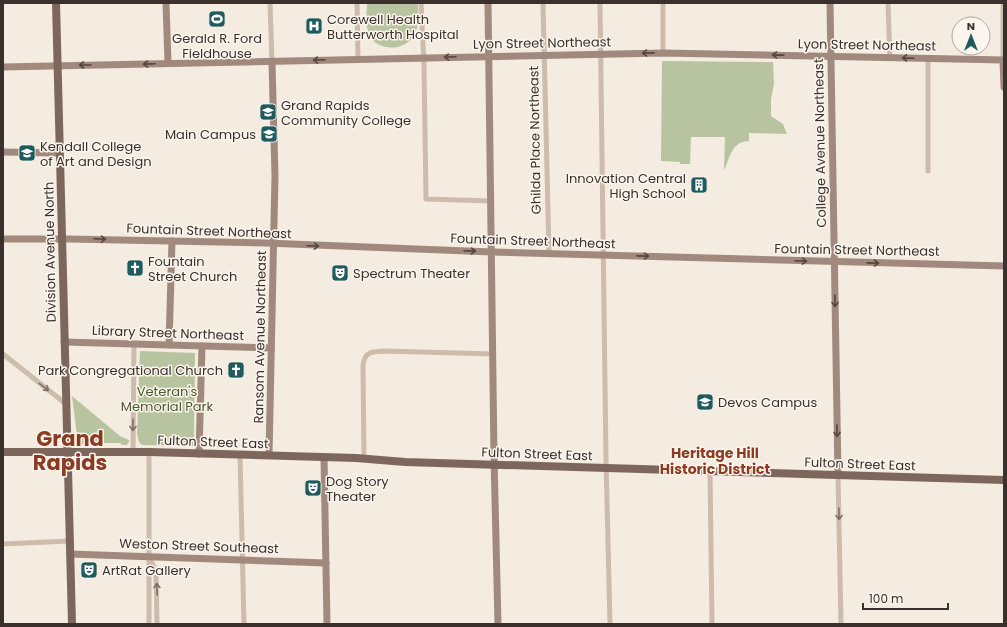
<svg xmlns="http://www.w3.org/2000/svg" width="1007" height="627" viewBox="0 0 1007 627" font-family="Poppins,sans-serif">
  <style>
    .green { fill: #b8c4a0 }
    .lines { fill: none; stroke-linecap: round; stroke-linejoin: round }
    .street { stroke: #cdbbac; stroke-width: 5 }
    .secondary { stroke: #a18a7d; stroke-width: 7 }
    .primary { stroke: #7d675c; stroke-width: 8 }
    .oneway { stroke: #544640 }
    .oneway2 { stroke: #7d6f65 }
    .labels { text-anchor: middle; dominant-baseline: central; stroke-width: 3; stroke-linejoin: round; paint-order: stroke }
    .poi-label { font-size: 13px; fill: #3b302b; stroke: #fbf5ee; text-anchor: start }
    .street-label { font-size: 13px; fill: #3b302b; stroke: #fbf5ee }
    .park-label { font-size: 13px; fill: #4a5a2e; stroke: #fbf5ee }
    .neighbourhood-label { font-size: 14px; font-weight: bold; fill: #8c3b22; stroke: #fbf5ee }
    .town-label { font-size: 21px; font-weight: bold; fill: #8c3b22; stroke: #fbf5ee }
  </style>
  <rect width="100%" height="100%" fill="#f4ebe1"/>
  <!-- green -->
  <g class="green">
    <path d="M367,3H418C418,14 420,27 413,37C403,52 373,52 368,31C365,23 367,12 367,3Z"/>
    <path d="M662,61L773,62L774,84L771,99V116L783,124L787,134L749,133V141C732,141 730,157 724,171L725,137H691L690,164H680V162L661,161Z"/>
    <path d="M140,351L195,353L194,440L196,441V444L194,446L142,445L139,442L137,434Z"/>
    <path d="M72,396L120,436L129,440V442L127,445H122L120,443H91L89,445L78,444Z"/>
  </g>
  <g class="lines">
    <!-- street -->
    <g class="street">
      <path d="M270,3L272,62"/>
      <path d="M357,3L358,59"/>
      <path d="M421,3L424,65L426,199L491,201"/>
      <path d="M543,3L549,253"/>
      <path d="M600,3L606,460L610,624"/>
      <path d="M663,3V53"/>
      <path d="M888,3L890,58"/>
      <path d="M1003,3V60"/>
      <path d="M928,59V171"/>
      <path d="M3,354L66,404"/>
      <path d="M133,452L134,344"/>
      <path d="M149,452V624"/>
      <path d="M240,455L244,624"/>
      <path d="M364,459L363,365C365,351 372,352 384,351L493,354"/>
      <path d="M710,471L712,624"/>
      <path d="M838,475L841,624"/>
      <path d="M3,544L69,541"/>
      <path d="M150,558L156,571L157,624"/>
    </g>
    <!-- secondary -->
    <g class="secondary">
      <path d="M166,3L168,63"/>
      <path d="M488,3L494,457L498,624"/>
      <path d="M830,3L838,475"/>
      <path d="M1003,60L1004,87"/>
      <path d="M3,67L663,53L1004,60"/>
      <path d="M3,152L59,153"/>
      <path d="M3,239H69L266,243L492,252L1004,266"/>
      <path d="M64,342L271,348"/>
      <path d="M169,345L172,241"/>
      <path d="M199,454L202,346"/>
      <path d="M269,455L275,176L272,62"/>
      <path d="M324,457L327,624"/>
      <path d="M70,554L326,563"/>
    </g>
    <!-- primary -->
    <g class="primary">
      <path d="M56,3L72,624"/>
      <path d="M3,452H149L356,458L405,462L1004,480"/>
    </g>
  </g>
  <!-- one-way arrows -->
  <defs><path id="oneway-shaft" d="M-6 0H5M1.5-3L5.5 0L1.5 3" fill="none" stroke-width="1.6" stroke-linecap="round" stroke-linejoin="round"/></defs>
  <g class="oneway">
    <use href="#oneway-shaft" transform="translate(648 53) rotate(179)"/>
    <use href="#oneway-shaft" transform="translate(778 55) rotate(-179)"/>
    <use href="#oneway-shaft" transform="translate(450 57) rotate(178)"/>
    <use href="#oneway-shaft" transform="translate(908 58) rotate(-178)"/>
    <use href="#oneway-shaft" transform="translate(319 60) rotate(178)"/>
    <use href="#oneway-shaft" transform="translate(149 64) rotate(178)"/>
    <use href="#oneway-shaft" transform="translate(85 65) rotate(180)"/>
    <use href="#oneway-shaft" transform="translate(100 239) rotate(2)"/>
    <use href="#oneway-shaft" transform="translate(313 246) rotate(2)"/>
    <use href="#oneway-shaft" transform="translate(470 251) rotate(2)"/>
    <use href="#oneway-shaft" transform="translate(643 256) rotate(1)"/>
    <use href="#oneway-shaft" transform="translate(801 261) rotate(2)"/>
    <use href="#oneway-shaft" transform="translate(873 263) rotate(1)"/>
    <use href="#oneway-shaft" transform="translate(835 301) rotate(89)"/>
    <use href="#oneway-shaft" transform="translate(837 431) rotate(89)"/>
  </g>
  <g class="oneway2">
    <use href="#oneway-shaft" transform="translate(44 387) rotate(38)"/>
    <use href="#oneway-shaft" transform="translate(133 425) rotate(91)"/>
    <use href="#oneway-shaft" transform="translate(839 514) rotate(89)"/>
    <use href="#oneway-shaft" transform="translate(157 589) rotate(-92)"/>
  </g>
  <!-- icons -->
  <defs>
    <g id="stadium-square" transform="scale(0.9)"><rect x="-9" y="-9" width="18" height="18" rx="4" fill="#1f5a5e" stroke="#fbf5ee"/><path d="M0-5a6.5 5 0 1 0 0 10a6.5 5 0 1 0 0-10ZM-3.5-1.8h7v3.6h-7Z" fill="#fff"/></g>
    <g id="hospital-square" transform="scale(0.9)"><rect x="-9" y="-9" width="18" height="18" rx="4" fill="#1f5a5e" stroke="#fbf5ee"/><path d="M-5-5h3v3.5h4V-5h3V5h-3V1.5h-4V5h-3Z" fill="#fff"/></g>
    <g id="university-square" transform="scale(0.9)"><rect x="-9" y="-9" width="18" height="18" rx="4" fill="#1f5a5e" stroke="#fbf5ee"/><path d="M0-5L7-2L0 1L-7-2ZM-4 1L0 2.5L4 1V4Q0 6-4 4Z" fill="#fff"/></g>
    <g id="building-square" transform="scale(0.9)"><rect x="-9" y="-9" width="18" height="18" rx="4" fill="#1f5a5e" stroke="#fbf5ee"/><path d="M-4-6H4V6H1V3H-1V6H-4ZM-2.5-4.3h1.7v1.8h-1.7ZM.8-4.3h1.7v1.8H.8ZM-2.5-1h1.7V.8h-1.7ZM.8-1h1.7V.8H.8Z" fill="#fff"/></g>
    <g id="church-square" transform="scale(0.9)"><rect x="-9" y="-9" width="18" height="18" rx="4" fill="#1f5a5e" stroke="#fbf5ee"/><path d="M-1.2-6h2.4v3.5h3.3v2.4h-3.3V6h-2.4V-.1h-3.3v-2.4h3.3Z" fill="#fff"/></g>
    <g id="theatre-square" transform="scale(0.9)"><rect x="-9" y="-9" width="18" height="18" rx="4" fill="#1f5a5e" stroke="#fbf5ee"/><path d="M-5-5.5Q0-4 5-5.5V0Q5 5 0 6Q-5 5-5 0ZM-3.3-2.5H-1v1.5H-3.3ZM1-2.5H3.3v1.5H1ZM-2.8 1Q0 5.5 2.8 1Z" fill="#fff"/></g>
  </defs>
  <g fill-rule="evenodd">
    <use href="#stadium-square" x="217" y="19"/>
    <use href="#hospital-square" x="314" y="26"/>
    <use href="#university-square" x="268" y="112"/>
    <use href="#university-square" x="269" y="134"/>
    <use href="#university-square" x="27" y="153"/>
    <use href="#building-square" x="699" y="185"/>
    <use href="#church-square" x="135" y="268"/>
    <use href="#theatre-square" x="340" y="273"/>
    <use href="#church-square" x="236" y="370"/>
    <use href="#university-square" x="705" y="402"/>
    <use href="#theatre-square" x="313" y="488"/>
    <use href="#theatre-square" x="89" y="570"/>
  </g>
  <g class="labels">
    <!-- poi labels -->
    <g class="poi-label">
      <text x="327" y="19">Corewell Health<tspan x="327" dy="15">Butterworth Hospital</tspan></text>
      <text x="217" y="38" text-anchor="middle">Gerald R. Ford<tspan x="217" dy="15">Fieldhouse</tspan></text>
      <text x="281" y="105">Grand Rapids<tspan x="281" dy="15">Community College</tspan></text>
      <text x="256" y="134" text-anchor="end">Main Campus</text>
      <text x="40" y="146">Kendall College<tspan x="40" dy="15">of Art and Design</tspan></text>
      <text x="686" y="178" text-anchor="end">Innovation Central<tspan x="686" dy="15">High School</tspan></text>
      <text x="148" y="261">Fountain<tspan x="148" dy="15">Street Church</tspan></text>
      <text x="353" y="273">Spectrum Theater</text>
      <text x="223" y="370" text-anchor="end">Park Congregational Church</text>
      <text x="718" y="402">Devos Campus</text>
      <text x="326" y="481">Dog Story<tspan x="326" dy="15">Theater</tspan></text>
      <text x="102" y="570">ArtRat Gallery</text>
    </g>
    <!-- street labels -->
    <g class="street-label">
      <text transform="translate(542 43) rotate(-1)">Lyon Street Northeast</text>
      <text transform="translate(867 45) rotate(1)">Lyon Street Northeast</text>
      <text transform="translate(535 140) rotate(-91)">Ghilda Place Northeast</text>
      <text transform="translate(820 143) rotate(-91)">College Avenue Northeast</text>
      <text transform="translate(209 231) rotate(2)">Fountain Street Northeast</text>
      <text transform="translate(533 241) rotate(2)">Fountain Street Northeast</text>
      <text transform="translate(857 250) rotate(1)">Fountain Street Northeast</text>
      <text transform="translate(50 252) rotate(-91)">Division Avenue North</text>
      <text transform="translate(168 333) rotate(2)">Library Street Northeast</text>
      <text transform="translate(260 337) rotate(-89)">Ransom Avenue Northeast</text>
      <text transform="translate(213 442) rotate(2)">Fulton Street East</text>
      <text transform="translate(537 454) rotate(2)">Fulton Street East</text>
      <text transform="translate(860 464) rotate(2)">Fulton Street East</text>
      <text transform="translate(199 546) rotate(2)">Weston Street Southeast</text>
    </g>
    <!-- park labels -->
    <g class="park-label">
      <text x="167" y="391">Veteran's<tspan x="167" dy="15">Memorial Park</tspan></text>
    </g>
    <!-- neighbourhood labels -->
    <g class="neighbourhood-label">
      <text x="715" y="453">Heritage Hill<tspan x="715" dy="16">Historic District</tspan></text>
    </g>
    <!-- town labels -->
    <g class="town-label">
      <text x="70" y="438">Grand<tspan x="70" dy="24">Rapids</tspan></text>
    </g>
  </g>
  <!-- border -->
  <rect width="1007" height="627" fill="none" stroke="#3b302b" stroke-width="8"/>
  <!-- north arrow -->
  <g transform="translate(971 36)"><circle r="19" fill="#fbf5ee" stroke="#aea6a0"/>
  <path d="M0-3L7 15L0 10L-7 15Z" fill="#1f5a5e"/>
  <text y="-6" font-size="11" font-weight="bold" text-anchor="middle" fill="#3b302b">N</text>
  </g>
  <!-- scale -->
  <path d="M863 603v6h85v-6" fill="none" stroke="#3b302b" stroke-width="2"/>
  <text x="869" y="603" font-size="12" fill="#3b302b" stroke="#fbf5ee" stroke-width="3" paint-order="stroke">100 m</text>
</svg>
